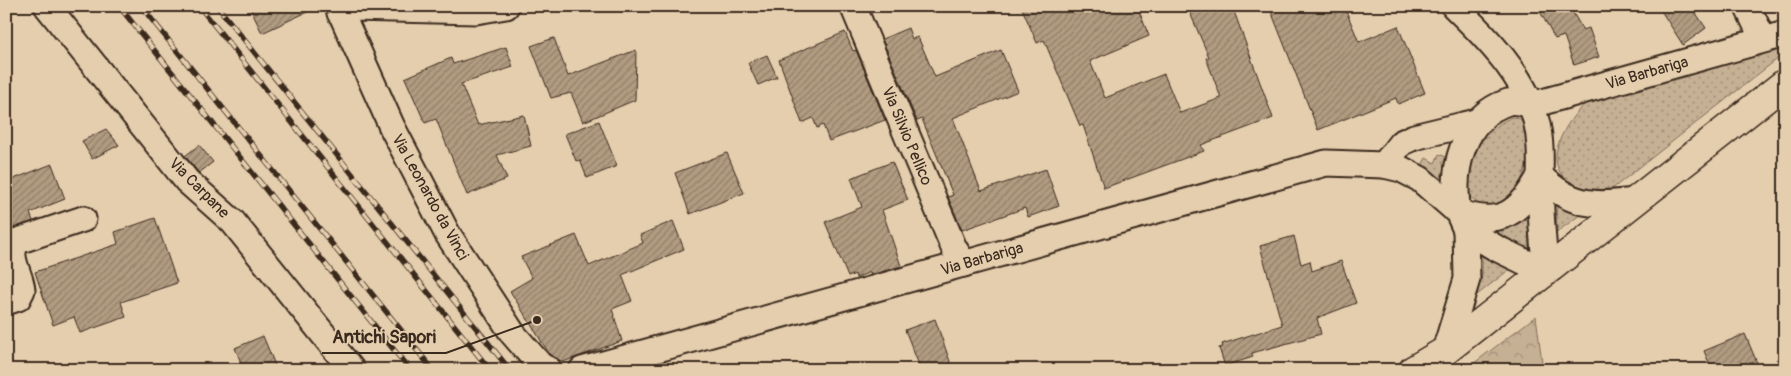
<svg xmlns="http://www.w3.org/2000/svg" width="1791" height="376" viewBox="0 0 1791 376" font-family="Pangolin,sans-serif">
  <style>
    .grass { fill: url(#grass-dots); stroke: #806d59 }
    .forest { fill: url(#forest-crowns); stroke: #806d59 }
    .building { fill: url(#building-hatch); stroke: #3b2a1e }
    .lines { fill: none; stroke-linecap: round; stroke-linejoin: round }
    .minor-casing { stroke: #3b2a1e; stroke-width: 29 }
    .major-casing { stroke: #3b2a1e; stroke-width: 31 }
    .minor { stroke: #e5ceae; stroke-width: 25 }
    .major { stroke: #e5ceae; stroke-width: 28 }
    .rail-casing { stroke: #3b2a1e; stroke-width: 5.5 }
    .rail { stroke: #e5ceae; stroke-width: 4; stroke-dasharray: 11; stroke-linecap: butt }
    .labels { text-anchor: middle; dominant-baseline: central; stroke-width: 4; stroke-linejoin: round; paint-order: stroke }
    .street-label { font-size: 16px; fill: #3b2a1e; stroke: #e5ceae }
    .leader { fill: none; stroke: #3b2a1e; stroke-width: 2 }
    .callout-dot { fill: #3b2a1e; stroke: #e5ceae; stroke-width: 2 }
    .callout-label { font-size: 18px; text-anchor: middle; font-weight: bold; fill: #3b2a1e; stroke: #e5ceae; stroke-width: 4; stroke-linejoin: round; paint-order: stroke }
  </style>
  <defs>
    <pattern id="grass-dots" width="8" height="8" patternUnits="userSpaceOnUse" patternTransform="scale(1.25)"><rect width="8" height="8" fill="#c6b094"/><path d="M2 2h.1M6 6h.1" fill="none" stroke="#a28f78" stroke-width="1.8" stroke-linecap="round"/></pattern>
    <pattern id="forest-crowns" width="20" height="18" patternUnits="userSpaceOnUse" patternTransform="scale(1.25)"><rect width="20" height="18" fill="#c6b094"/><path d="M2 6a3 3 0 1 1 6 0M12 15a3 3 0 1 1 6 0" fill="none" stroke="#a28f78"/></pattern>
    <pattern id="building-hatch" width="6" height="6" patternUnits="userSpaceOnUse" patternTransform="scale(1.25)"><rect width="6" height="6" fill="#b19b81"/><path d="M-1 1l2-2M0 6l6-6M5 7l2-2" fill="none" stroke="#917f69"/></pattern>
  </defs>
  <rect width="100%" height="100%" fill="#e5ceae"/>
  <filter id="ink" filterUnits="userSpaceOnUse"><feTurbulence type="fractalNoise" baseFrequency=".02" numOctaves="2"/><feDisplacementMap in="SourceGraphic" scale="10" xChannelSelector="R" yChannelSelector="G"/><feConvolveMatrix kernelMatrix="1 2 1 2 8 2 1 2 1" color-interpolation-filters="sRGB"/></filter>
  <g filter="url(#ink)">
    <!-- grass -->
    <g class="grass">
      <path d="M1772,48L1785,50V53L1612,189C1588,197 1554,184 1556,154C1558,137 1572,115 1585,104C1591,100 1600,98 1607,95Z"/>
      <path d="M1512,117C1516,118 1520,118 1523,121C1541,137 1521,204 1494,207C1485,209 1476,202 1470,197C1469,189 1467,178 1469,170C1473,147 1491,126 1512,117Z"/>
      <path d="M1439,154L1448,158L1441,177L1435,179L1421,167L1426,158L1435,163Z"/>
      <path d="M1556,203L1581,214L1557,232Z"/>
      <path d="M1529,215L1528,250L1486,231C1504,231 1515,226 1529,215Z"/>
      <path d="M1482,256L1510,269L1477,295L1482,276Z"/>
    </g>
    <!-- forest -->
    <path class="forest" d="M1536,316L1543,370H1465Z"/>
    <!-- building -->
    <g class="building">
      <path d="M249,6H320L262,33Z"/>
      <path d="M1021,6H1137L1149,36L1090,61L1105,98L1164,74L1180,113L1221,98L1206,58L1209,57L1187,6H1232L1273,118L1201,145L1204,151L1104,188L1083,125L1080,126L1044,40L1037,43Z"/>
      <path d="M1269,6H1344L1359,42L1398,26L1425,93L1398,104L1396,98L1318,130Z"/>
      <path d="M1537,6H1569L1583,30L1589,28L1599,57L1574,65L1564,36L1555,39Z"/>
      <path d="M1658,6H1691L1706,28L1683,45Z"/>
      <path d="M908,28L912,39L918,37L935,77L1001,50L1018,91L953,118L981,191L1046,169L1059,206L1028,217L1025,208L962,230L948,197L953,195L922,119L917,121L882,39Z"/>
      <path d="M845,32L853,51L856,50L885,120L829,141L823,125L817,128L813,118L802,123L779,60Z"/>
      <path d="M554,38L568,76L636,50L635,100L583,122L571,93L551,98L531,46Z"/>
      <path d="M506,47L513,67L461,84L478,125L524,115L531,146L497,155L507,179L467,195L436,119L425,123L405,78L451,58L453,64Z"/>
      <path d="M767,55L777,77L758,85L748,63Z"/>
      <path d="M599,121L617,166L587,178L580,160L576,161L565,134Z"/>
      <path d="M106,129L119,145L92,159L82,141Z"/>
      <path d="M199,145L213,162L199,173L185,156Z"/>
      <path d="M727,153L744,193L690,214L675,173Z"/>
      <path d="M892,162L908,200L882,210L901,266L871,275L870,272L856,278L855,274L848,277L825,222L862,207L851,178Z"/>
      <path d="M52,164L65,199L30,213L33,221L12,229L6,215V182Z"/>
      <path d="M155,218L177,283L121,302L126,317L80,333L74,317L53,325L35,272L118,244L115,232Z"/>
      <path d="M673,221L684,249L622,275L632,301L612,309L622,341L563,362L550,355L510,291L532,278L521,257L576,235L589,266L643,243L640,235Z"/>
      <path d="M1294,236L1301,264L1310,261L1312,271L1341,261L1356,303L1317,318L1321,334L1252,353L1253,357L1225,366L1219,348L1223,347L1222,344L1282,325L1260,246Z"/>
      <path d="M935,319L953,370H921L905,330Z"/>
      <path d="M1745,334L1760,370H1712L1704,351Z"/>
      <path d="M263,336L277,370H244L235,348Z"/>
    </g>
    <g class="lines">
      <!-- minor casing -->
      <g class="minor-casing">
        <g id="minor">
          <path d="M47,6L187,181L233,222L352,370"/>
          <path d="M338,6L392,127L447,233L513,334L541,366L549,370"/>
          <path d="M853,6L954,248L964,264"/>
          <path d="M1454,6C1485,36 1525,76 1536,120C1542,143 1540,165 1540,188C1541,216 1543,245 1546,272"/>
          <path d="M1747,6L1763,39"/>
          <path d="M340,13L352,8L476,11L506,6"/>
          <path d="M1384,165L1401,143L1414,137L1480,121"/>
          <path d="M1540,176C1520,213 1500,228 1458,212C1451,170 1462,117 1508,102C1516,100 1523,104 1531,104C1536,104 1542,102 1546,101L1785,34"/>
          <path d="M1540,176C1572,207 1593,206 1635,201"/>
          <path d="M1466,230L1496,248L1546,272"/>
          <path d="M6,302L18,298L22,290C21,274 5,255 18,241L83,219"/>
          <path d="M582,370L1326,163L1384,165L1401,169L1420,179L1458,212L1466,230L1467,279L1445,351"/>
        </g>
      </g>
      <!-- major casing -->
      <g class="major-casing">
        <path id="major" d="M1413,370L1445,351L1785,83"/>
      </g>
      <!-- minor -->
      <use href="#minor" class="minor"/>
      <!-- major -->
      <use href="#major" class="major"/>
      <!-- rail casing -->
      <g class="rail-casing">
        <g id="rail">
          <path d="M119,6L410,370"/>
          <path d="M141,6L433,370"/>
          <path d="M199,6L490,370"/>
          <path d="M217,6L510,370"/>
        </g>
      </g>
      <!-- rail -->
      <use href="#rail" class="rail"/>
    </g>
  </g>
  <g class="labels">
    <!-- street labels -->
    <g class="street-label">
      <text transform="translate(1647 73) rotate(-16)">Via Barbariga</text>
      <text transform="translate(907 136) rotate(67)">Via Silvio Pellico</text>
      <text transform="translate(199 188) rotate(45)">Via Carpane</text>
      <text transform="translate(430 197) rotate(61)">Via Leonardo da Vinci</text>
      <text transform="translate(982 259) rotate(-16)">Via Barbariga</text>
    </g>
  </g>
  <!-- callouts -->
  <path class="leader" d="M537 320L446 353H322"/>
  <circle class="callout-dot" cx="537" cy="320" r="5"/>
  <g class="callout-label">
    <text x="384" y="343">Antichi Sapori</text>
  </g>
  <!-- margin -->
  <rect width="1791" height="376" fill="none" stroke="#e5ceae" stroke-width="25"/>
  <rect x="12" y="12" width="1766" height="351" fill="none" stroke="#3b2a1e" stroke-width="2" filter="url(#ink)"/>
</svg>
